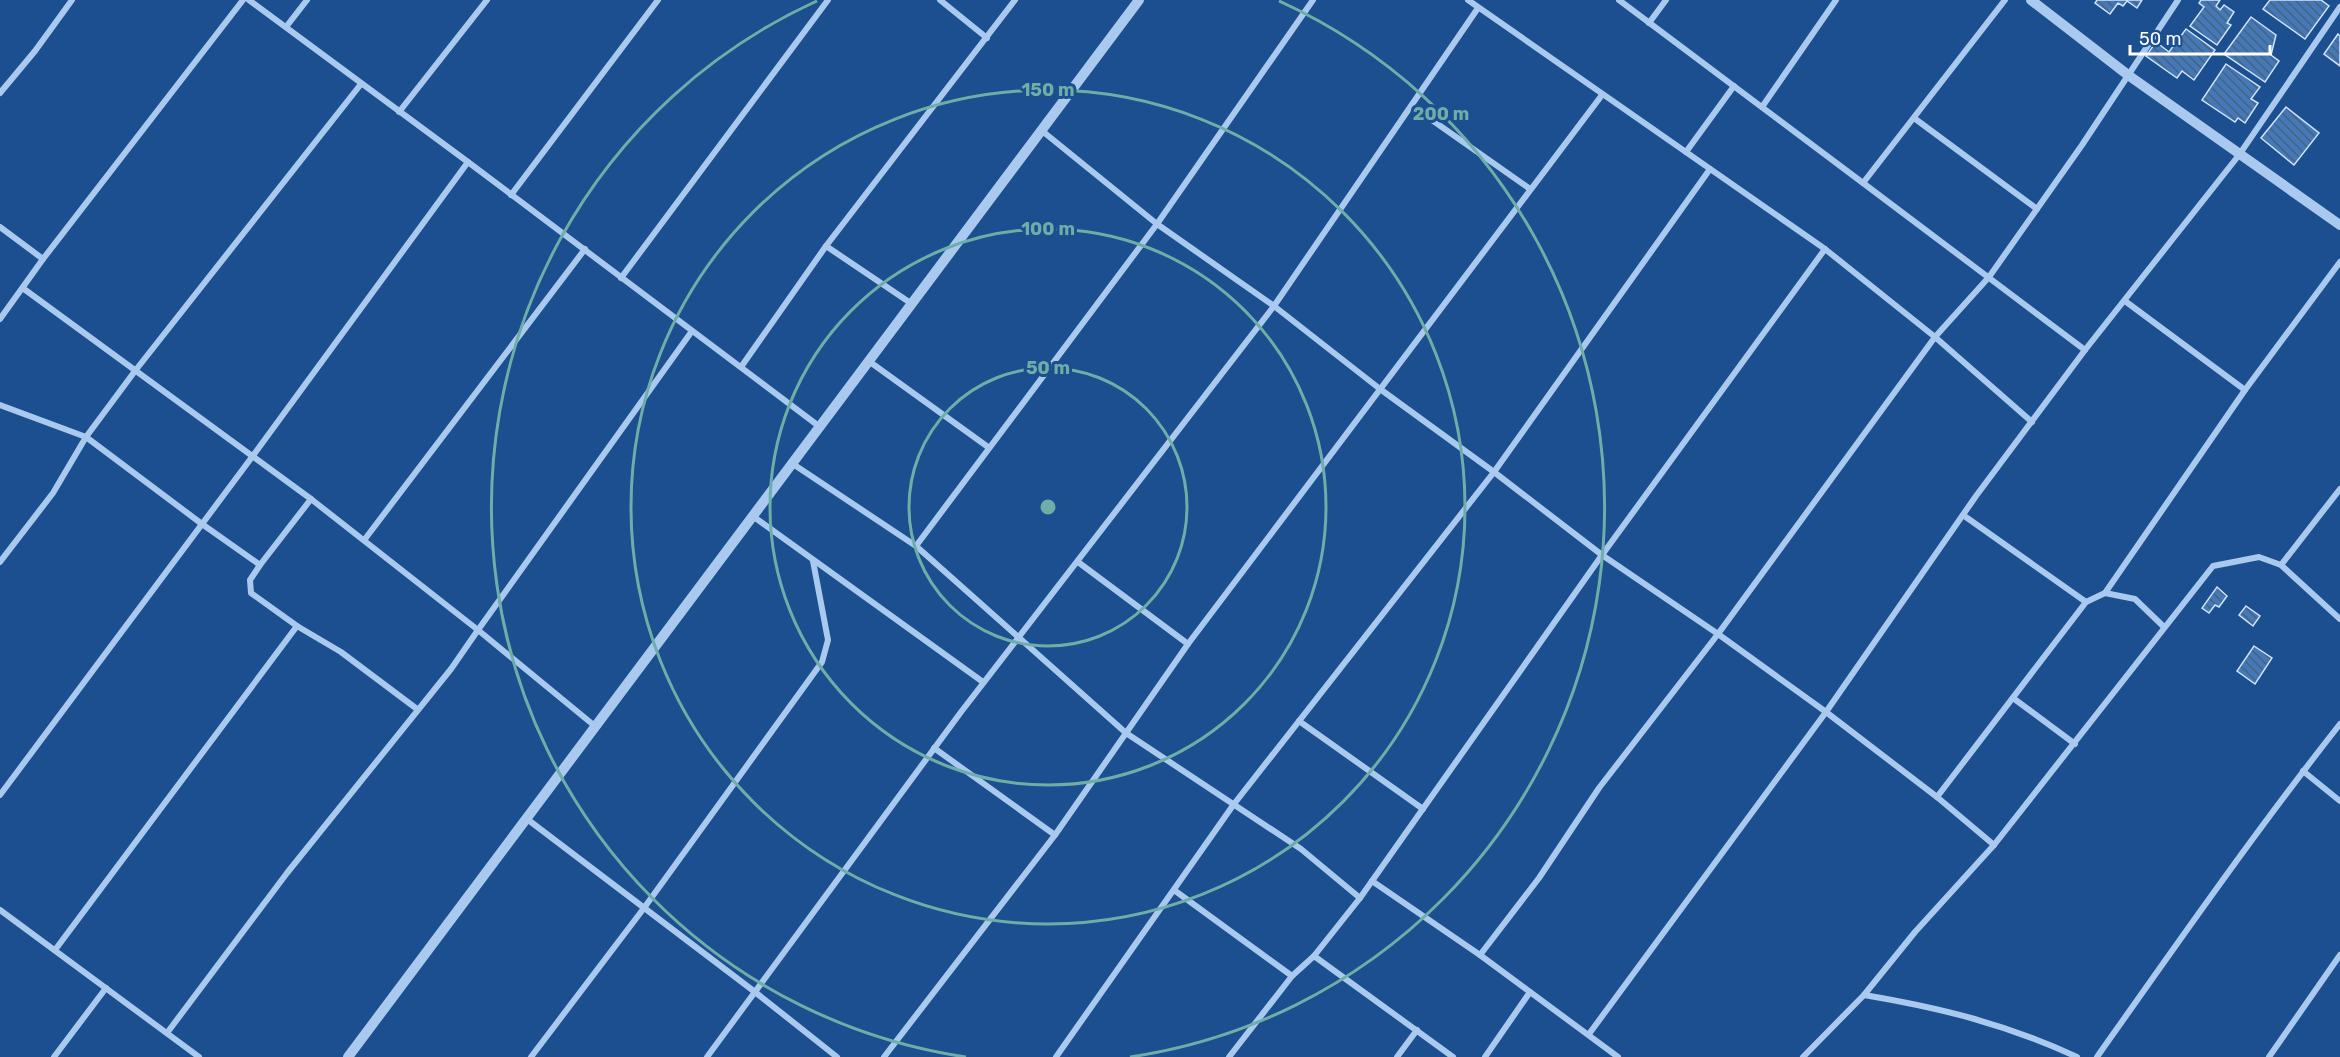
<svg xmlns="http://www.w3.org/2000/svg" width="2340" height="1057" viewBox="0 0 2340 1057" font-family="Rubik,sans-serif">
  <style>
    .building { fill: url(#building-back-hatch); stroke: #cfe3fa; stroke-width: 1.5 }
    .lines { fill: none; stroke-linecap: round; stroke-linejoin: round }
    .minor { stroke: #a9c9ee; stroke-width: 6 }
    .tertiary { stroke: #a9c9ee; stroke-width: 10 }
    .ring { fill: none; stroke: #6fada8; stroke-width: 3 }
    .centre { fill: #6fada8; stroke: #1b4f8f; stroke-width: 3 }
    .ring-label { font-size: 18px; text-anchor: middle; font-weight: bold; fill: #6fada8; stroke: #1b4f8f; stroke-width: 6; stroke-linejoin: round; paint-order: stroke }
  </style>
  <defs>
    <pattern id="building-back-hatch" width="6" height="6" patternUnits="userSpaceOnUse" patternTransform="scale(1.5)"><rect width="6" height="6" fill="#4478b7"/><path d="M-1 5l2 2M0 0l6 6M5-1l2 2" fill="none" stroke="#486282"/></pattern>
  </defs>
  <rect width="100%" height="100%" fill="#1b4f8f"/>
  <!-- building -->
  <g class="building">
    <path d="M2097,0H2142L2137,8L2127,1L2123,6L2118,3L2110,14L2095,3Z"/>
    <path d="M2201,0H2220L2216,6L2220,10L2224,5L2234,12L2227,23L2231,25L2217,45L2190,26L2204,7L2199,3Z"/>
    <path d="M2270,0H2321L2329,6L2305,39L2263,9Z"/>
    <path d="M2251,17L2276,35L2271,55L2279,61L2265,82L2224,54Z"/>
    <path d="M2186,29L2215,50L2194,80L2182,71L2177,78L2146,56L2156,42L2169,52Z"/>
    <path d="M2338,34L2340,36V66L2324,54Z"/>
    <path d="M2226,64L2260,87L2251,99L2258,103L2245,123L2238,118L2235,122L2202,100Z"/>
    <path d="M2286,107L2319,133L2294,165L2261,138Z"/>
    <path d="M2217,587L2227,596L2219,607L2215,605L2209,613L2202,608Z"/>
    <path d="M2246,606L2260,616L2253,626L2239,615Z"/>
    <path d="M2254,646L2272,658L2255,684L2237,671Z"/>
  </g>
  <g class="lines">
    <!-- minor -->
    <g class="minor">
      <path d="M249,0L468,162L820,427"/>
      <path d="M940,0L987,38"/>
      <path d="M1468,0L1825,249L1935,337L2032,422"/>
      <path d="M1619,0L1863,183"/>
      <path d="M2005,0L1863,183L2085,350"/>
      <path d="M1649,23L1666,0"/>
      <path d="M286,27L307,0"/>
      <path d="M0,93L35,51L72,0"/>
      <path d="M1412,106L1530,189"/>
      <path d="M1762,107L1836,0"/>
      <path d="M399,112L487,0"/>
      <path d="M1914,118L2037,209"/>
      <path d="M1041,130L1157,224L1274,306L1380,389L1494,472L1602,555L1718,634L1826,712L1937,797L1994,845"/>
      <path d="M1686,152L1734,86"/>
      <path d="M511,195L658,0"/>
      <path d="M0,227L43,259"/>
      <path d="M826,246L912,304"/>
      <path d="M621,278L828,0"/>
      <path d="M24,289L311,499"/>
      <path d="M2125,301L2245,390"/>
      <path d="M0,319L43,259L243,0"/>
      <path d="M870,362L988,447"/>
      <path d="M741,367L826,246L1015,0"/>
      <path d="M0,405L86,437L135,371L361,84"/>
      <path d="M793,464L916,546L1126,733L1301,849L1360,898"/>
      <path d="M1963,515L2086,602"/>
      <path d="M754,517L983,682"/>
      <path d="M365,539L585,249"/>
      <path d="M916,546L1157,224L1313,0"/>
      <path d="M0,562L53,493L86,437L202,524L260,565L311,499L478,630L451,669L287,873L167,1033"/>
      <path d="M1078,562L1188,644"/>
      <path d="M260,565L250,580L251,593L297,626"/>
      <path d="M2281,565L2340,489"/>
      <path d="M2105,593L2135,599L2164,627"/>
      <path d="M2013,698L2075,744"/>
      <path d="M1299,721L1423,809"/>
      <path d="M596,727L478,630L692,331"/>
      <path d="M934,748L1055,835"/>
      <path d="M2303,771L2340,801"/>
      <path d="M0,795L252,457L468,162"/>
      <path d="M1937,797L2086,602L2105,593L2245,390L2340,262"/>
      <path d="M527,819L755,992L837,1057"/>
      <path d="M1372,881L1480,955L1618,1057"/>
      <path d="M1174,890L1292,976"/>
      <path d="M0,910L199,1057"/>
      <path d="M55,950L297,626L341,652L417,709"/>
      <path d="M1480,955L1539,878L1599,788L1718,634L1935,337L1989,277L2082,145L2178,0"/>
      <path d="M1314,956L1453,1057"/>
      <path d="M1864,995C1941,1008 2006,1024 2077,1057"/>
      <path d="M1589,1034L1826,712L1976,496L2085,350L2239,155L2340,7"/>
      <path d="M54,1057L106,988"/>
      <path d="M531,1057L644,908L822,662L828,640L813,561"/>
      <path d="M707,1057L961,712L1274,306L1478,8"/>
      <path d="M884,1057L1055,835L1188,644L1602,95"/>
      <path d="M1056,1057L1234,804L1494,472L1710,169"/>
      <path d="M1229,1057L1292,976L1314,956L1360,898L1602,555L1825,249"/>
      <path d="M1397,1057L1417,1030"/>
      <path d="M1485,1057L1530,992"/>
      <path d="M1803,1057L1864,995L1915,932L1994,845L2213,566L2259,557L2281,565L2340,619"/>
      <path d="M2097,1057C2176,945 2255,832 2340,724"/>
      <path d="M2269,1057L2340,955"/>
    </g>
    <!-- tertiary -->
    <g class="tertiary">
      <path d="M2031,0L2128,75L2340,225"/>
      <path d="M348,1057L1139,0"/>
    </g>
  </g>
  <!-- distance rings -->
  <g class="ring">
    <circle cx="1048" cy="507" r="139"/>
    <circle cx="1048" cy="507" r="278"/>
    <circle cx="1048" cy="507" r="417"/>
    <path d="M966 1057A556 556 0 0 1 817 1M1279 1A556 556 0 0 1 1130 1057"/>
  </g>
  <circle cx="1048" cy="507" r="9" class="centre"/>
  <g class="ring-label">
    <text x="1048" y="96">150 m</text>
    <text x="1441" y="120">200 m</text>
    <text x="1048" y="235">100 m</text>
    <text x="1048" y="374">50 m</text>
  </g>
  <!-- scale -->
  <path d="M2130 45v9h140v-9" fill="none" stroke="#ffffff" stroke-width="3"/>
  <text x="2139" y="45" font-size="18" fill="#ffffff" stroke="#1b4f8f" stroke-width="4.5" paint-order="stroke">50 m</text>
</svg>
